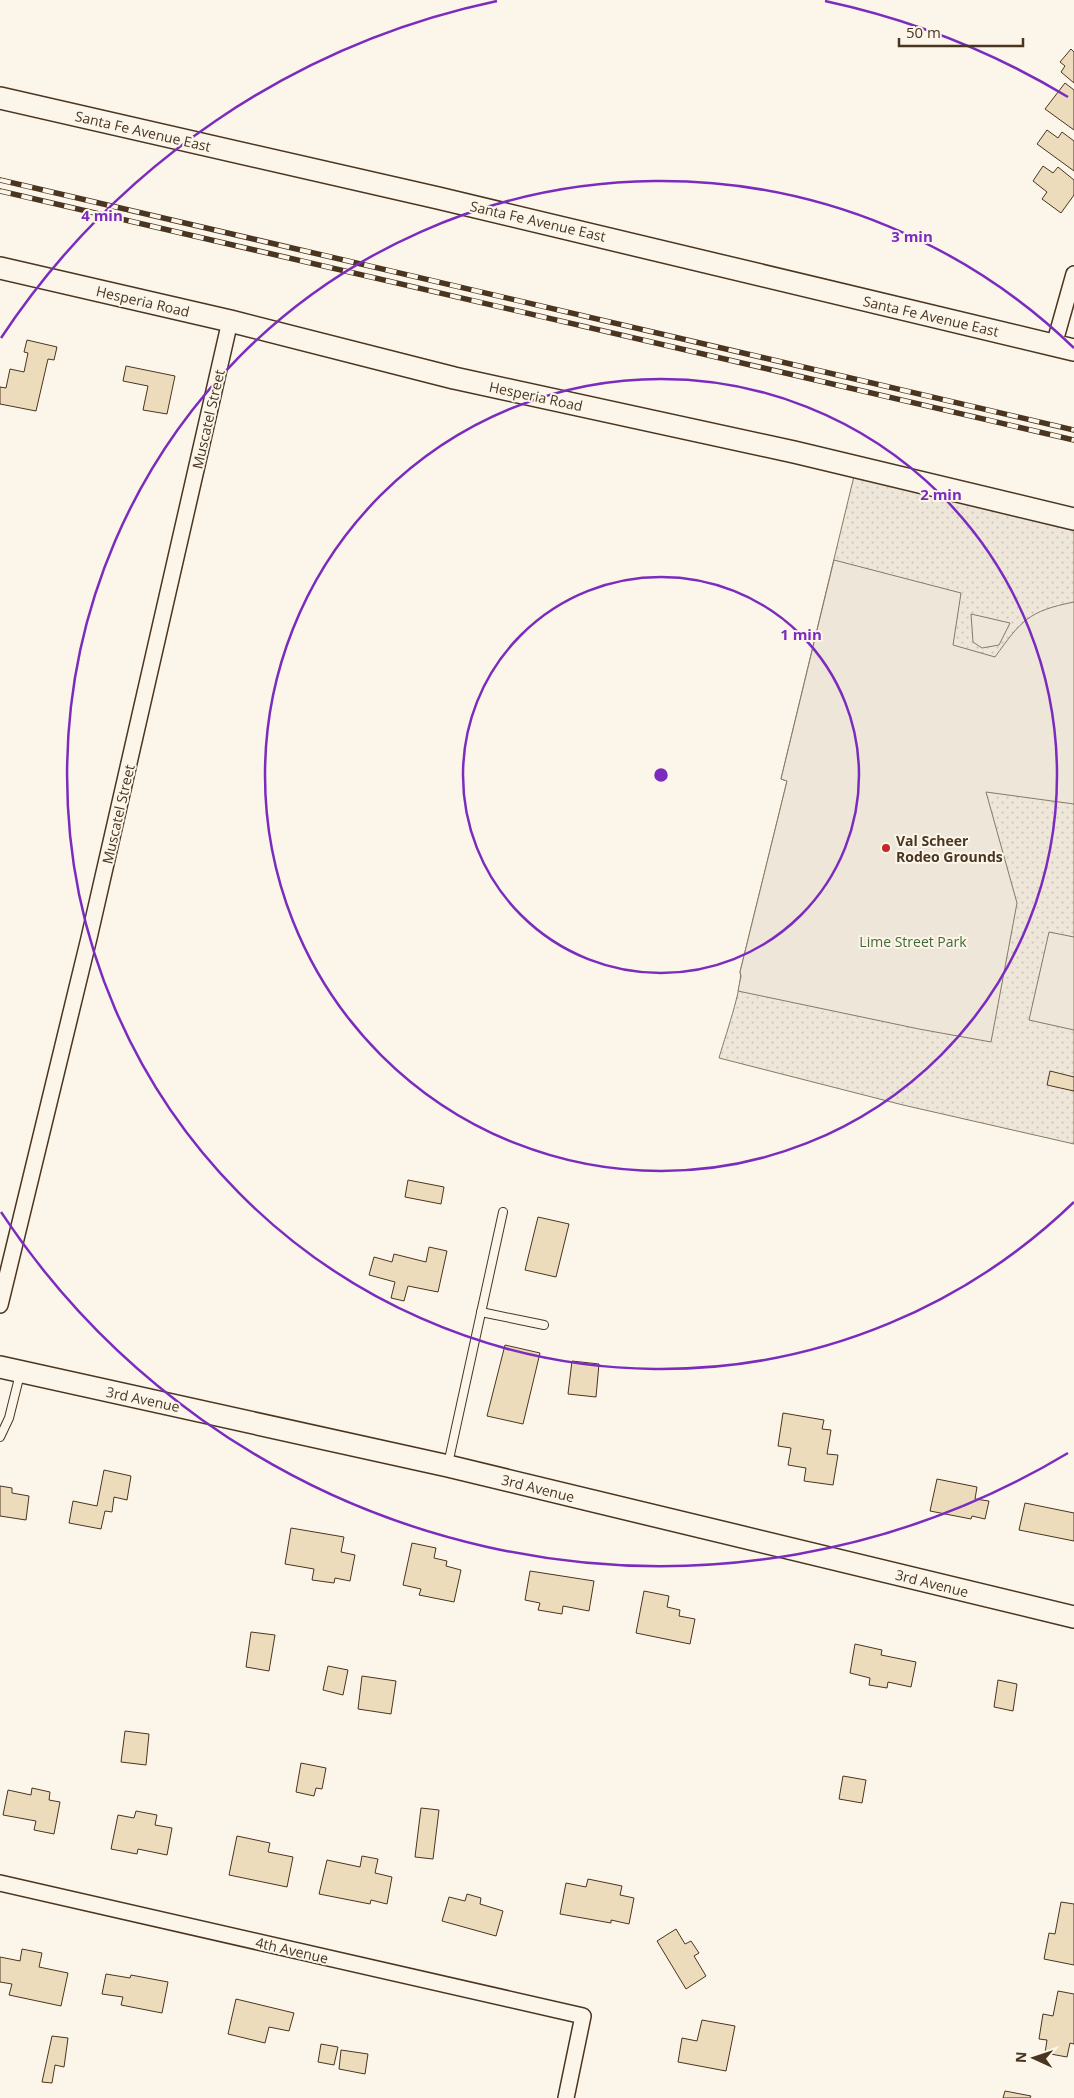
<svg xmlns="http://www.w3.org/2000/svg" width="1074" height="2098" viewBox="0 0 1074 2098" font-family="'Open Sans',sans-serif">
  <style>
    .park { fill: url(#park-dots); stroke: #887966 }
    .garden { fill: #ede6d9; stroke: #887966 }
    .building { fill: #ecdcbc; stroke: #4a3520 }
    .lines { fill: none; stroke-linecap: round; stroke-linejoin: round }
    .lane-casing { stroke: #4a3520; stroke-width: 10 }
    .street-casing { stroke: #4a3520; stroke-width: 18 }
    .secondary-casing { stroke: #4a3520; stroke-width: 24 }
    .lane { stroke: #fbf6e9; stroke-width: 8 }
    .street { stroke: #fbf6e9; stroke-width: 15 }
    .secondary { stroke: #fbf6e9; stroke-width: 21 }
    .rail-casing { stroke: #4a3520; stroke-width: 5.5 }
    .rail { stroke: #fbf6e9; stroke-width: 4; stroke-dasharray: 11; stroke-linecap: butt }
    .ring { fill: none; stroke: #7b2cbf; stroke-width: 2.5 }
    .poi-dot { fill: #c62828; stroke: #fbf6e9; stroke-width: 2 }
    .labels { text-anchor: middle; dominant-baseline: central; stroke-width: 4; stroke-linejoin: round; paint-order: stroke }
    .street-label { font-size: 14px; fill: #4a3520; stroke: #fbf6e9 }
    .poi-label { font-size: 14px; font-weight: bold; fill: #4a3520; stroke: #fbf6e9; text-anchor: start }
    .park-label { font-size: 14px; fill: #436837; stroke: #fbf6e9 }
    .centre { fill: #7b2cbf; stroke: #fbf6e9; stroke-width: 2.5 }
    .ring-label { font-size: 15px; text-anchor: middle; font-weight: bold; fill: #7b2cbf; stroke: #fbf6e9; stroke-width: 4; stroke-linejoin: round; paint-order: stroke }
  </style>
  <defs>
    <pattern id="park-dots" width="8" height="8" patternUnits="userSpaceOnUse" patternTransform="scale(1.25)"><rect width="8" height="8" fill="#ede6d9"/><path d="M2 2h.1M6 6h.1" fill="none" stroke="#cdc6ba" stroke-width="1.8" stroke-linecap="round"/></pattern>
  </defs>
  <rect width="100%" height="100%" fill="#fbf6e9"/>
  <!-- park -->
  <path class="park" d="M854,476L1074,527V1144L903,1105L719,1058C723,1043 744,983 740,972L787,781L781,779Z"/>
  <!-- garden -->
  <g class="garden">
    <path d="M834,560L961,593L953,645L995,657C1021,621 1028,611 1074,602V804L986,792L1017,903L991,1042L919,1029L738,991L741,976L740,972L787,781L781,779Z"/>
    <path d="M971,614L1010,623L999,645L982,648L973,642Z"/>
    <path d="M1049,932L1074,937V1030L1029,1020Z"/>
  </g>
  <!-- building -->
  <g class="building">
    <path d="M1071,49L1074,52V83L1061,72L1065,66L1060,62Z"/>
    <path d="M1065,83L1074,90V130L1045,109Z"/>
    <path d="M1047,130L1058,138L1062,132L1074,141V171L1037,144Z"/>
    <path d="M1043,166L1053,173L1058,167L1074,180V195L1061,213L1042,199L1047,192L1033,181Z"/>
    <path d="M27,340L57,347L54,360L48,359L36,411L0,404V387L6,388L10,369L24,372L28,353L24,352Z"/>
    <path d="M126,366L175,376L167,414L143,410L148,386L123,381Z"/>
    <path d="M1050,1071L1074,1077V1091L1047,1085Z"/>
    <path d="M408,1180L444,1187L441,1204L405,1197Z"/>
    <path d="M538,1217L569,1224L556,1277L525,1270Z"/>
    <path d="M429,1247L447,1251L438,1292L408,1286L404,1301L391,1298L395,1282L369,1275L374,1257L392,1262L394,1254L426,1262Z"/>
    <path d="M505,1345L540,1353L523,1424L487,1416Z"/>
    <path d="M572,1361L599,1364L596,1397L568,1394Z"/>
    <path d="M783,1413L824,1420L822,1429L831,1430L827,1454L838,1455L833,1485L804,1481L806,1468L788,1465L791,1448L778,1446Z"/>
    <path d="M104,1470L131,1476L127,1500L114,1497L112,1512L105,1511L101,1529L69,1523L73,1501L97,1506Z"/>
    <path d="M937,1479L977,1487L975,1499L989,1501L985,1519L972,1516L971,1519L930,1511Z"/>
    <path d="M0,1486L12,1488V1493L29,1496L26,1520L0,1516Z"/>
    <path d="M1025,1503L1074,1513V1541L1019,1530Z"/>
    <path d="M291,1528L344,1537L341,1552L355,1555L350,1581L335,1578L334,1583L312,1580L314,1569L285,1564Z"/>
    <path d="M412,1543L436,1548L434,1558L447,1561L446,1566L461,1570L454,1602L419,1595L421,1589L403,1585Z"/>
    <path d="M530,1571L594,1581L589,1611L563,1606L562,1614L538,1610L540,1603L525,1600Z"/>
    <path d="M644,1591L669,1596L667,1607L680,1610L679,1616L695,1619L690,1644L636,1633Z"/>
    <path d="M251,1632L275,1635L269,1671L246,1667Z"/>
    <path d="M855,1644L882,1650L881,1655L916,1662L911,1687L888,1682L887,1688L869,1685L870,1678L850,1673Z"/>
    <path d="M328,1666L348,1670L343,1695L323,1690Z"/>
    <path d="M362,1676L396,1681L391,1714L358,1709Z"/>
    <path d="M998,1680L1017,1684L1013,1711L994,1707Z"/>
    <path d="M125,1731L149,1734L146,1765L121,1762Z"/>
    <path d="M301,1763L326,1768L322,1789L316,1788L314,1796L296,1792Z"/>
    <path d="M843,1776L866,1780L862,1803L839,1799Z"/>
    <path d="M32,1788L50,1792L49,1800L60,1802L54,1834L34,1830L36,1821L3,1815L8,1790L31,1795Z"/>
    <path d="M421,1808L439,1810L433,1859L415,1857Z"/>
    <path d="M136,1811L157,1815L155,1825L172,1828L167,1855L138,1849L137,1854L111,1849L118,1815L134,1818Z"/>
    <path d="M237,1836L270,1843L268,1852L293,1857L287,1887L229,1875Z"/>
    <path d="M362,1856L378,1859L375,1873L392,1877L387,1904L371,1900L370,1904L319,1894L327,1860L360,1867Z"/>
    <path d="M588,1879L622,1886L620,1895L634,1898L629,1924L611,1920V1923L560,1914L566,1883L586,1887Z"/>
    <path d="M467,1894L481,1898L480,1904L503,1911L496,1936L442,1921L449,1897L465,1901Z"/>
    <path d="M1061,1902L1074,1904V1965L1044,1959L1049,1933L1055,1934Z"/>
    <path d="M676,1929L685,1944L691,1941L699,1953L694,1956L706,1976L686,1989L657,1941Z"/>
    <path d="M22,1949L42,1953L39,1967L68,1973L61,2006L9,1995L12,1984L0,1982V1957L20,1961Z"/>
    <path d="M106,1974L130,1978L131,1975L168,1982L162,2013L121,2005L123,1997L102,1994Z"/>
    <path d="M1058,1991L1074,1994V2044L1070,2043L1067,2057L1045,2053L1047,2040L1039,2039L1043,2014L1053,2016Z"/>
    <path d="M236,1999L294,2013L289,2031L269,2027L265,2043L228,2034Z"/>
    <path d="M702,2020L735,2026L726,2071L678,2062L682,2038L697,2041Z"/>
    <path d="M52,2036L68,2038L64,2067L55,2065L52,2083L42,2082Z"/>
    <path d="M321,2044L338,2047L334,2065L318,2062Z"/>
    <path d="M341,2050L368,2054L365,2074L339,2069Z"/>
    <path d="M1005,2091L1031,2096L1030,2098H1003Z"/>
  </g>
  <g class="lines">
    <!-- lane casing -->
    <g class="lane-casing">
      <g id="lane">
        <path d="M481,1312L544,1325"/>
        <path d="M0,1437L9,1418L20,1374"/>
        <path d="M448,1464L503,1212"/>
      </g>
    </g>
    <!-- street casing -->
    <g class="street-casing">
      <g id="street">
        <path d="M1054,345L1074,274"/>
        <path d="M0,1305L89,938L230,321"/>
        <path d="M0,1883L583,2016L566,2098"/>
      </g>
    </g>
    <!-- secondary casing -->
    <g class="secondary-casing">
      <g id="secondary">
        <path d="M0,98L438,198L1074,350"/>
        <path d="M0,268L230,321L454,378L794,452L1074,519"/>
        <path d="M0,1367L448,1466L1074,1617"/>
      </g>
    </g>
    <!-- lane -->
    <use href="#lane" class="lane"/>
    <!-- street -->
    <use href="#street" class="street"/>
    <!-- secondary -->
    <use href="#secondary" class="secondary"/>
    <!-- rail casing -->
    <g class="rail-casing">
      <g id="rail">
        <path d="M0,180L1074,430"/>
        <path d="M0,191L1074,440"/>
      </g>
    </g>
    <!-- rail -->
    <use href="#rail" class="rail"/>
  </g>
  <!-- distance rings -->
  <g class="ring">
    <circle cx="661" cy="775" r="198"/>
    <circle cx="661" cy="775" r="396"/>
    <path d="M1074 1202A594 594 0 1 1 1074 348"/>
    <path d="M1068 1453A791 791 0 0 1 1 1212M1 338A791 791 0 0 1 497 1M825 1A791 791 0 0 1 1068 97"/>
  </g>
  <!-- markers -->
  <circle class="poi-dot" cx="886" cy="848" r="5"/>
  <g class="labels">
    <!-- street labels -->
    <g class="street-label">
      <text transform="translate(143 131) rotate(13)">Santa Fe Avenue East</text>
      <text transform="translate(538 221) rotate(13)">Santa Fe Avenue East</text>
      <text transform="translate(143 301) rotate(13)">Hesperia Road</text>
      <text transform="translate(931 316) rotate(13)">Santa Fe Avenue East</text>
      <text transform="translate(536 396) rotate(12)">Hesperia Road</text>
      <text transform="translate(208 419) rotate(-77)">Muscatel Street</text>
      <text transform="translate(118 814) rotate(-77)">Muscatel Street</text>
      <text transform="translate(143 1399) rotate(12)">3rd Avenue</text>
      <text transform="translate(538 1488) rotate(14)">3rd Avenue</text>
      <text transform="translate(932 1583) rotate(14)">3rd Avenue</text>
      <text transform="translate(292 1950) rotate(13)">4th Avenue</text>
    </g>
    <!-- poi labels -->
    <g class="poi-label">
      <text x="896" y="840">Val Scheer<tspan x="896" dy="16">Rodeo Grounds</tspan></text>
    </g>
    <!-- park labels -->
    <g class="park-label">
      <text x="913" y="941">Lime Street Park</text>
    </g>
  </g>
  <circle cx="661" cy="775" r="8" class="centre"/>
  <g class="ring-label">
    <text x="102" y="221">4 min</text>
    <text x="912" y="242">3 min</text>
    <text x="941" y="500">2 min</text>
    <text x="801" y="640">1 min</text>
  </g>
  <!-- north arrow -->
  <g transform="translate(1034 2058) rotate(273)" stroke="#fbf6e9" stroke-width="4" paint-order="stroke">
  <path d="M0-4L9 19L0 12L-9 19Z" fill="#4a3520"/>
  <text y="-8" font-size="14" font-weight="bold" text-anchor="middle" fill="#4a3520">N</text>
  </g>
  <!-- scale -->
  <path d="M899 38v8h124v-8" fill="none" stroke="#4a3520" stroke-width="2.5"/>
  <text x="906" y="38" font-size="15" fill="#4a3520" stroke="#fbf6e9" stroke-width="4" paint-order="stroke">50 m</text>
</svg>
